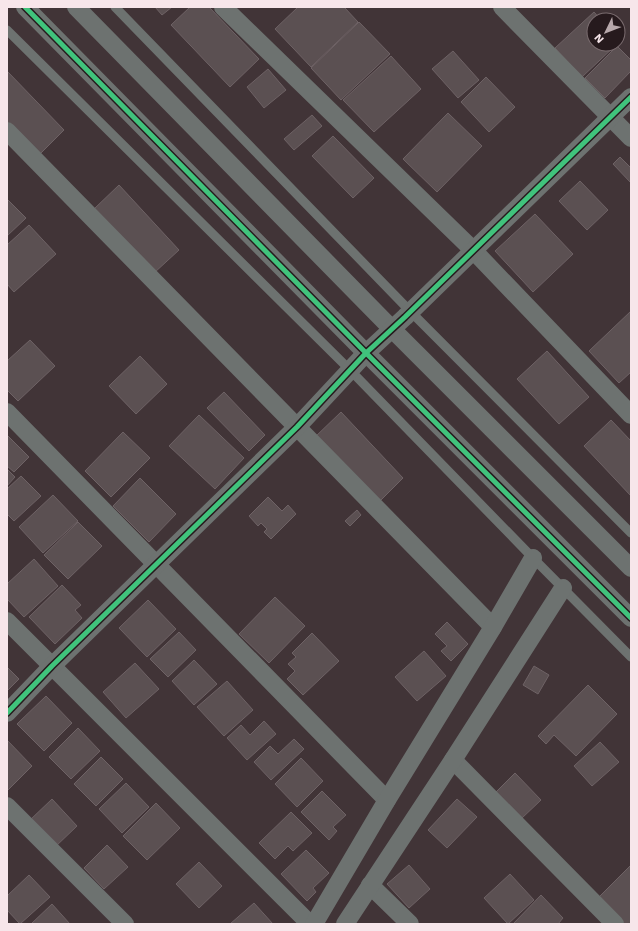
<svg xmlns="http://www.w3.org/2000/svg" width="638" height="931" viewBox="0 0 638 931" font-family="'Work Sans',sans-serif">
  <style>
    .building { fill: #5b5052; stroke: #6e6265 }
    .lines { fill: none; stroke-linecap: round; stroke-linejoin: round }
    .service { stroke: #6d7270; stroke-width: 9 }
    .minor { stroke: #6d7270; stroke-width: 18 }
    .cycleway-casing { stroke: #261a1d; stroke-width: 8 }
    .cycleway { stroke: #40c37c; stroke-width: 5 }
  </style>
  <rect width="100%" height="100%" fill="#413437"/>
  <!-- building -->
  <g class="building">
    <path d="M155,7H172L162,15Z"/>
    <path d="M190,7H209L259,59L230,87L171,25Z"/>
    <path d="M298,7H344L358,22L311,67L275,29Z"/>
    <path d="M594,12L601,20H594V44H617L582,77L555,48Z"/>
    <path d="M359,22L390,54L341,100L311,68Z"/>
    <path d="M617,46L631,60V71L605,98L585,78Z"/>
    <path d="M453,51L479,80L458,98L432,69Z"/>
    <path d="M391,56L421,89L374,132L343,100Z"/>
    <path d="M268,69L286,90L264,108L247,87Z"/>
    <path d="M7,71L64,130L38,156L7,124Z"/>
    <path d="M486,77L515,107L489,132L461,102Z"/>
    <path d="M448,113L482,146L437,192L403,159Z"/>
    <path d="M312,115L322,126L294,150L284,139Z"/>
    <path d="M333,136L374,178L353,198L312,156Z"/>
    <path d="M620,157L631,168V183L613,164Z"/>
    <path d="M580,181L608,210L587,230L559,201Z"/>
    <path d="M119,185L179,250L154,273L94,209Z"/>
    <path d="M7,199L26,218L7,236Z"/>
    <path d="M535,214L573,254L533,292L495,251Z"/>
    <path d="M29,225L56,254L14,292L7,284V245Z"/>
    <path d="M631,311V372L619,383L589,351Z"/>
    <path d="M30,340L55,366L18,401L7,390V361Z"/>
    <path d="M547,351L589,397L559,424L517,379Z"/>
    <path d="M140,356L167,384L136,414L109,386Z"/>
    <path d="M224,392L265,435L249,451L207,408Z"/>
    <path d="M341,412L403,478L377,504L314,438Z"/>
    <path d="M199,415L244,458L215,489L169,446Z"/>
    <path d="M611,420L631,441V496L584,446Z"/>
    <path d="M123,432L150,458L111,497L85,471Z"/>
    <path d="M7,435L29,457L14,472L7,466Z"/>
    <path d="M7,469L15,477L7,486Z"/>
    <path d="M21,476L41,496L14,521L7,514V489Z"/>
    <path d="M140,478L176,514L149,542L113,506Z"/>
    <path d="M53,495L78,521L43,553L19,527Z"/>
    <path d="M268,497L282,511L288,505L296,514L271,539L264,532L267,529L261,523L258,526L249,516Z"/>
    <path d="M357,510L361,515L350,526L345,521Z"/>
    <path d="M78,522L102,546L68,579L44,555Z"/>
    <path d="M34,559L58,586L24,617L7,599V584Z"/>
    <path d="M62,585L81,605L75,610L82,618L55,644L29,617Z"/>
    <path d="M275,597L305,626L269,663L239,634Z"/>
    <path d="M148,600L176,629L147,657L119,628Z"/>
    <path d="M447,622L468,644L451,661L441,651L447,646L435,634Z"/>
    <path d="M179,632L196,650L168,677L150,659Z"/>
    <path d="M312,633L339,661L303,695L287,679L295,671L288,664L296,657L292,653Z"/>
    <path d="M424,651L446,676L417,701L395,677Z"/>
    <path d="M194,660L217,684L194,705L172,681Z"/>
    <path d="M135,663L159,689L126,718L103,692Z"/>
    <path d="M534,666L549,675L538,694L523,685Z"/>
    <path d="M7,667L19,679L7,691Z"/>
    <path d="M227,681L253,710L224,736L197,707Z"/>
    <path d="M588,685L617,714L576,756L554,735L546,744L538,736Z"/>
    <path d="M46,696L72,723L44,751L17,724Z"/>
    <path d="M264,721L276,734L247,760L227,738L241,725L250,735Z"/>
    <path d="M78,728L100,751L71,779L49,757Z"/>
    <path d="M294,739L304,749L271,780L254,762L270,746L278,754Z"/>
    <path d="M7,740L32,766L7,791Z"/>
    <path d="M600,742L619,762L592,786L574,766Z"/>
    <path d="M101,757L123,779L96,806L74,784Z"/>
    <path d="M301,758L323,781L297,807L275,784Z"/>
    <path d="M515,773L541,800L521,819L496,792Z"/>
    <path d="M126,783L149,807L122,833L99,809Z"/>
    <path d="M322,791L346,815L333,827L337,831L329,840L301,812Z"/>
    <path d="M52,799L77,826L54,848L29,821Z"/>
    <path d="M457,799L477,817L447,848L428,830Z"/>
    <path d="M156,803L180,828L147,860L123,836Z"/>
    <path d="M291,812L312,833L293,851L288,846L275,859L259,843Z"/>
    <path d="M107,845L128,867L104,889L84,868Z"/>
    <path d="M306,850L329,873L313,888L316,892L307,901L281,874Z"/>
    <path d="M199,862L222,886L199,908L176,884Z"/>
    <path d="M409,865L430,889L409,908L387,884Z"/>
    <path d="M631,865V924H621L597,899Z"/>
    <path d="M510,874L534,900L508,924L484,898Z"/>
    <path d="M29,875L50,897L20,924L7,910V896Z"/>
    <path d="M541,895L563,918L558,924H513Z"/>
    <path d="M254,903L273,924H230Z"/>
    <path d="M52,904L70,924H31Z"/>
  </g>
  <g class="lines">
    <!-- service -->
    <g class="service">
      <path d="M115,7L410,311L631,533"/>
      <path d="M7,30L350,370L533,558L631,657"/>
    </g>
    <!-- minor -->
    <g class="minor">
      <path d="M25,7L366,353L631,618"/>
      <path d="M76,7L392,329L631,568"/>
      <path d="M223,7L473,250L631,415"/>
      <path d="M502,7L631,138"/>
      <path d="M7,131L493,627"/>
      <path d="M7,412L387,800"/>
      <path d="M7,621L310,924"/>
      <path d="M7,713L52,666L297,427L366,353L405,317L631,97"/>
      <path d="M453,760L615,924"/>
      <path d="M7,806L125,924"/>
      <path d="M370,885L410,924"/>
      <path d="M314,924L387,800L493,627L533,558"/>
      <path d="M345,924L453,760L563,588"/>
    </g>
    <!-- cycleway casing -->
    <g class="cycleway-casing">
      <g id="cycleway">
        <path d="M25,7L366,353L631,618"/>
        <path d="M7,713L52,666L297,427L366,353L405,317L631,97"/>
      </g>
    </g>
    <!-- cycleway -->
    <use href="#cycleway" class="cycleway"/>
  </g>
  <!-- border -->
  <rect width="638" height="931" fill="none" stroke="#f7e6ea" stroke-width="16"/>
  <!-- north arrow -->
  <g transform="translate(606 32) rotate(227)"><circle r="19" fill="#261a1d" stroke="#7a6c6f"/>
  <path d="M0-3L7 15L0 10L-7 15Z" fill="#b7a8ab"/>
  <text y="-6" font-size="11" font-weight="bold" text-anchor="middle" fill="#f7e6ea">N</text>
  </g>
</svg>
